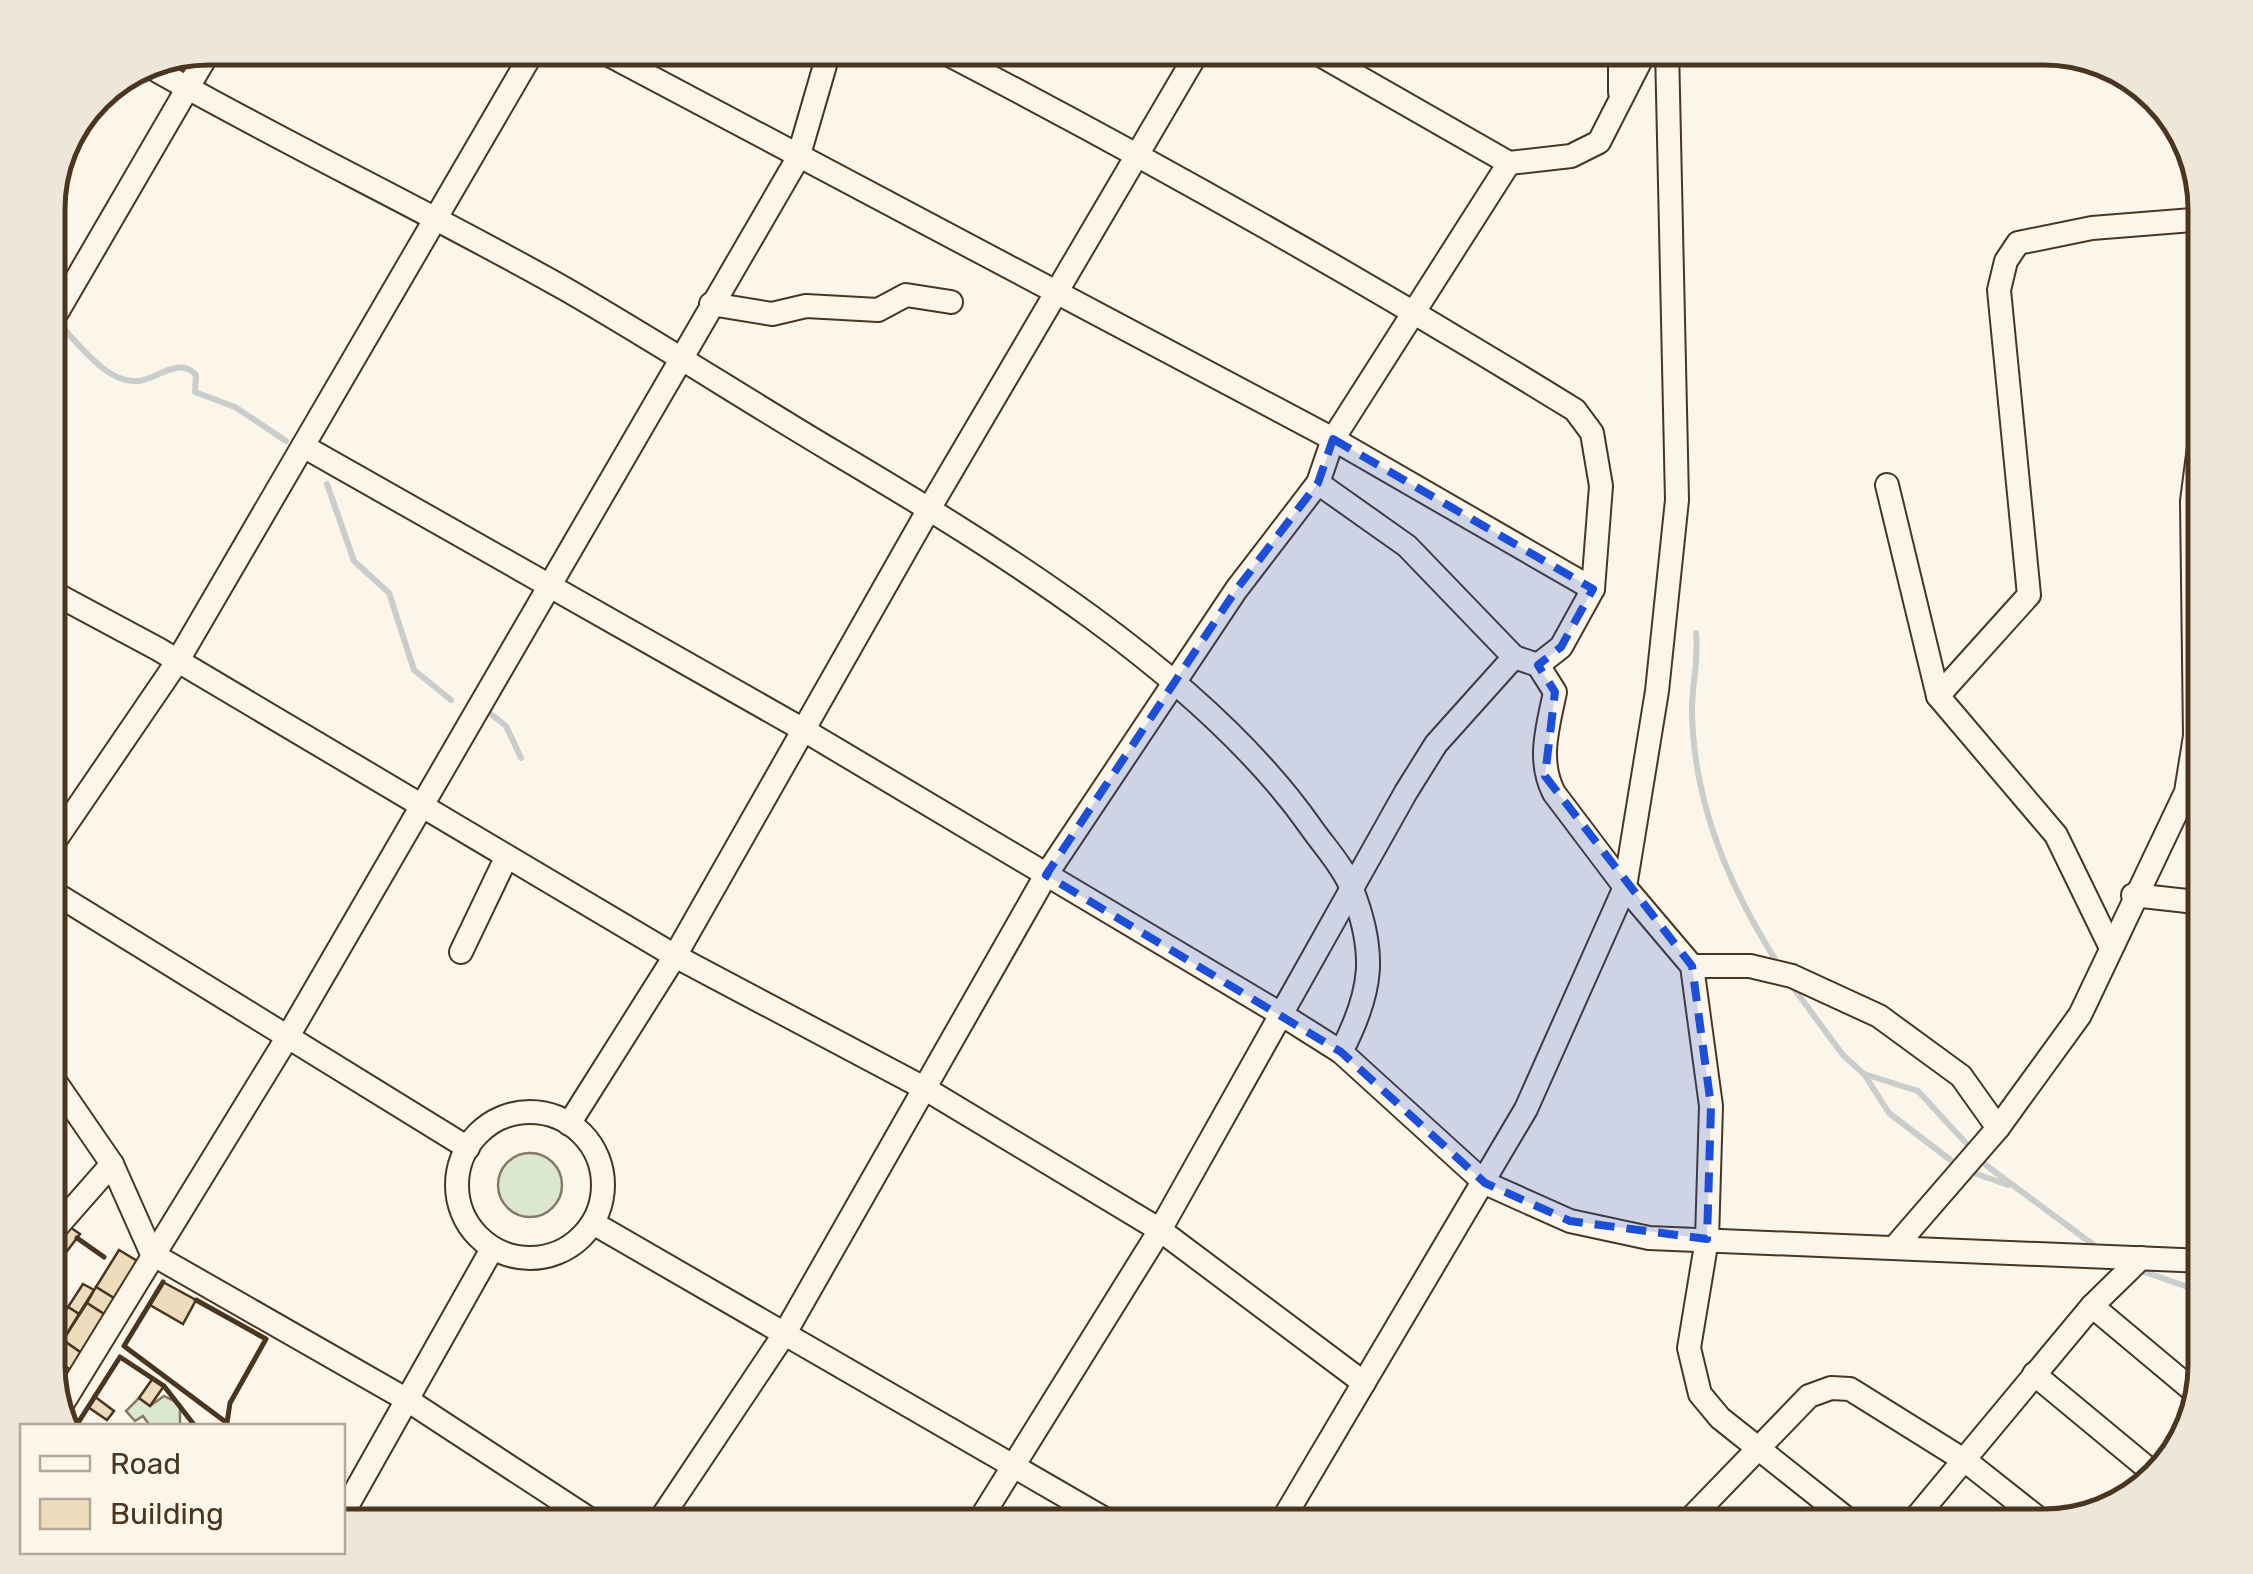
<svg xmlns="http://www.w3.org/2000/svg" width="2253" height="1574" viewBox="0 0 2253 1574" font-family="Rubik,sans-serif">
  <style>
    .green { fill: #dce7d0; stroke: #887966; stroke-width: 2.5 }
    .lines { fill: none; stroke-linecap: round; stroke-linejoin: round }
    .stream { stroke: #c9cecd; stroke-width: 6 }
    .building { fill: #ecdcbc; stroke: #4a3520; stroke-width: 2.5 }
    .minor-casing { stroke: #4a3520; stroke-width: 26 }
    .minor { stroke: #fbf6e9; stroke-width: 22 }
    .wall { stroke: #4a3520; stroke-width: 5 }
    .marked { fill: #1d4ed8; fill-opacity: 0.2; stroke: #1d4ed8; stroke-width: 8; stroke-dasharray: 20 12; stroke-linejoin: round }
    .rim { fill: none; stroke: #4a3520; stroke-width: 5 }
  </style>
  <rect width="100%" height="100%" fill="#fbf6e9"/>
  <!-- green -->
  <g class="green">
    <circle cx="530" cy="1185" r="32"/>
    <path d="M164,1396L180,1404V1426H150L143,1416L135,1421L126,1411L139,1398L150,1406Z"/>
  </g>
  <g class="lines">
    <!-- stream -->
    <g class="stream">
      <path d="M57,322C78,342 106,384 138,381C157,379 179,356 196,375L195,392L235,407L286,441"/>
      <path d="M327,484L354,561L389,593L414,670L451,700"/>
      <path d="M1696,633C1699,659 1692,684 1692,710C1693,804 1730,889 1780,967"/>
      <path d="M491,714L506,726L521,758"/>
      <path d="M1792,986L1843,1055L1864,1074L1918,1091L1987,1166L2099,1249"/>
      <path d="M1864,1074L1889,1113L1957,1165"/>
      <path d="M1968,1171L2008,1185"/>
      <path d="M2136,1269L2205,1293"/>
    </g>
  </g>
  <!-- building -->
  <g class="building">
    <path d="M67,1225L80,1234L58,1263L48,1249Z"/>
    <path d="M119,1250L139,1262L117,1300L96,1287Z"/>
    <path d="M163,1282L196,1300L183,1324L150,1305Z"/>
    <path d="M83,1284L94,1290L79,1314L68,1307Z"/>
    <path d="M96,1287L117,1300L107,1316L87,1303Z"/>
    <path d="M87,1303L107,1316L83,1354L63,1340Z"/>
    <path d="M68,1307L79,1314L63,1340L51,1332Z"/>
    <path d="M51,1332L83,1354L72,1371L48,1354Z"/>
    <path d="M153,1378L164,1386L150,1406L139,1398Z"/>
    <path d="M94,1396L114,1411L107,1420L88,1407Z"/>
  </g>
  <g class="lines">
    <!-- minor casing -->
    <g class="minor-casing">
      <g id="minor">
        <path d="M596,48L1333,439L1593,589"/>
        <path d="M936,48C1153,161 1366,281 1575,410L1592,433L1601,486L1593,589L1561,647L1538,665L1514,657"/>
        <path d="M1308,48L1509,163L1571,156L1599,142L1647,48"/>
        <path d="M154,69C289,146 431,213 567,290C657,342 745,399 834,452C994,547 1202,673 1310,826C1323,845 1343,866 1351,887C1377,952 1373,991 1341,1052"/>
        <path d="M1620,92V48"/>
        <path d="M711,304L772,314L806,306L878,310L906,295L951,302"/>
        <path d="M48,328L211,48"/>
        <path d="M303,446L802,729L1284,1016L1341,1052L1485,1183L1570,1221L1649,1238L2205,1261"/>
        <path d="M1887,485L1938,696L2056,835L2111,948"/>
        <path d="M48,590L158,649L675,956L924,1088L1160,1230L1364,1383"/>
        <path d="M1538,665L1555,692C1548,727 1537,760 1554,793L1625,887L1692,966L1711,1106L1707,1239L1689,1348L1700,1394L1720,1418L1856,1526"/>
        <path d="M1938,696L2029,595L1999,290L2006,261L2018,243L2092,228L2205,219"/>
        <path d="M48,851L177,662L535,48"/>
        <path d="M48,889L468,1148"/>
        <path d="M2133,895L2205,903"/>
        <path d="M461,952L506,858"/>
        <path d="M1692,966H1750L1792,976L1879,1016L1961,1076L1998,1128"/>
        <path d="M48,1071L112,1164L152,1254L409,1401L600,1526"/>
        <circle cx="530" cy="1185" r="73"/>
        <path d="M569,1124L675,956L929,509L1200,48"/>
        <path d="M593,1223L1117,1526"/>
        <path d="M48,1237L112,1164"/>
        <path d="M1894,1248L1998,1128L2080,1015L2186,792L2195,736L2192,501L2205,401"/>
        <path d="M2092,1306L2196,1393"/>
        <path d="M2034,1374L2157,1476"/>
        <path d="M58,1411L287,1038L798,158L830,48"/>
        <path d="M342,1515L492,1249"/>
        <path d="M1692,1517L1809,1396L1831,1388L1850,1389L1967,1462L2048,1526"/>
        <path d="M656,1526L785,1333L1046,875L1236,590L1318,483L1333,439L1509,163"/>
        <path d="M976,1526L1160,1230L1406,792L1436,744L1514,657L1407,546L1318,483"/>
        <path d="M1279,1526L1526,1109L1625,887L1657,691L1677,500L1667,48"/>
        <path d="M1909,1526L2092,1306L2141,1258"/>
      </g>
    </g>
    <!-- minor -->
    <use href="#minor" class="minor"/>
    <!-- wall -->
    <g class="wall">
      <path d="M77,1238L104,1257"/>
      <path d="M163,1282L124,1346L227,1423L230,1403L266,1339L196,1300"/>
      <path d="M76,1426L120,1357L164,1386L195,1426"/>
    </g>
  </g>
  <!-- marked area -->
  <path class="marked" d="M1333,439L1593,589L1561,647L1538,665L1555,692L1545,776L1692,966L1711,1106L1707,1239L1570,1221L1485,1183L1341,1052L1046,875L1236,590L1318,483Z"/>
  <!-- crop -->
  <path d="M0 0H2253V1574H0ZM209 65H2044A144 144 0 0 1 2188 209V1365A144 144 0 0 1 2044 1509H209A144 144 0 0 1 65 1365V209A144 144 0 0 1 209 65Z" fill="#ede7d9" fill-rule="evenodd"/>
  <path class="rim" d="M209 65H2044A144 144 0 0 1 2188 209V1365A144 144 0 0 1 2044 1509H209A144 144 0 0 1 65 1365V209A144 144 0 0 1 209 65Z"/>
  <!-- legend -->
  <rect x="20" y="1424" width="325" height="130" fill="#fbf6e9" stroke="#b4a999" stroke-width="2.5"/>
  <rect x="40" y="1456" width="50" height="15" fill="#fbf6e9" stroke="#b4a999" stroke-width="2.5"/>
  <text x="110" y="1474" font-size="30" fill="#4a3520">Road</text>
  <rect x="40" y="1499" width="50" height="30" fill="#ecdcbc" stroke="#b4a999" stroke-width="2.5"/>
  <text x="110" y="1524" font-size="30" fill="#4a3520">Building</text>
</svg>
